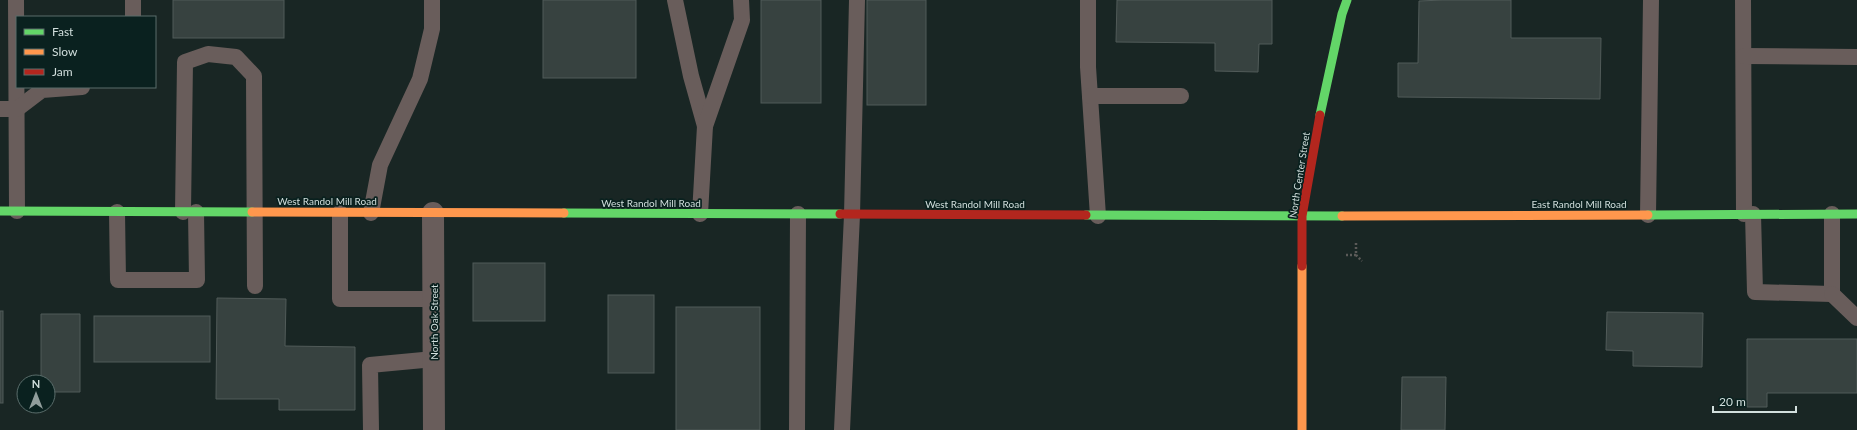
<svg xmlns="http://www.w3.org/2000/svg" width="1857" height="430" viewBox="0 0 1857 430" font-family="Lato,sans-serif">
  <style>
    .building { fill: #374240; stroke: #515b59 }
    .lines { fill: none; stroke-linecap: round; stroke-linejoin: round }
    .path { stroke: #5b5a58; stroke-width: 2.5; stroke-dasharray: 2 2; stroke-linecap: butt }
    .lane { stroke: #695d5b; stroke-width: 16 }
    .street { stroke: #695d5b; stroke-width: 22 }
    .fast { stroke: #63d668; stroke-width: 9 }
    .slow { stroke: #ff974d; stroke-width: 9 }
    .jam { stroke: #b3261e; stroke-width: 9 }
    .labels { text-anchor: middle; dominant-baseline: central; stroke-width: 3.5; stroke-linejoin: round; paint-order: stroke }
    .street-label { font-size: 10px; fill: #d2dfdd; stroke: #0a211f }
  </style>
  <rect width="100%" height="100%" fill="#192624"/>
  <!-- building -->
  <g class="building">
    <rect x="173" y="0" width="111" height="38"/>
    <rect x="543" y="0" width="93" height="78"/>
    <rect x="761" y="0" width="60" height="103"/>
    <rect x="867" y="0" width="59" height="105"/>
    <path d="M1117,0H1272V44H1259L1258,72L1215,71V43L1116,42Z"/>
    <path d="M1443,0H1511V38H1601L1600,99L1398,97V63H1418L1419,1Z"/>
    <rect x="473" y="263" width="72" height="58"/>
    <rect x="608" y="295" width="46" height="78"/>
    <path d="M217,298L286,299L285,346L355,347V410H279V399H216Z"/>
    <rect x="676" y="307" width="84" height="123"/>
    <rect x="0" y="311" width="3" height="92"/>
    <path d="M1607,312L1703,313L1702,367L1633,366V351L1606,350Z"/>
    <path d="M41,314H80V392H48V382H41Z"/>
    <rect x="94" y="316" width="116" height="46"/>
    <path d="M1747,339H1857V393H1767V407H1747Z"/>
    <path d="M1402,377H1446L1445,430H1401Z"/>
  </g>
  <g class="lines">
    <!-- path -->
    <g class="path">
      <path d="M1346,255H1356V242"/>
      <path d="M1356,255L1362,261"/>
    </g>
    <!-- lane -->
    <g class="lane">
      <path d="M16,0L17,211"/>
      <path d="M133,0V17"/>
      <path d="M675,0L691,76L705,126"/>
      <path d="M1088,0V67L1098,216"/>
      <path d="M1743,0L1744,214"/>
      <path d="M1744,56L1857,57"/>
      <path d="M1090,96H1181"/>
      <path d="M0,109H17L42,90L82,87"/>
      <path d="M117,212L118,280H197L196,212"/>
      <path d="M183,212L185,62L208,54L236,57L254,76L255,286"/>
      <path d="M340,213V299H434"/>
      <path d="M371,213L380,165L420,79L432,29V0"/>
      <path d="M700,214L705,126L742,20L741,0"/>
      <path d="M1753,214L1755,292L1832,294V214"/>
      <path d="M1648,215L1651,0"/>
      <path d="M1832,294L1857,318"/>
      <path d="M371,430L370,365L434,359"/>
      <path d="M797,430L798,214"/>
      <path d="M842,430L852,215L857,0"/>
    </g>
    <!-- street -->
    <path class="street" d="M433,213L434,430"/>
    <!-- fast -->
    <g class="fast">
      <path d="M1320,115L1342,14L1347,0"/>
      <path d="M0,211L252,212"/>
      <path d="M564,213L840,214"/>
      <path d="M1086,215L1342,216"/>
      <path d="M1648,215L1857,214"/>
    </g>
    <!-- slow -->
    <g class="slow">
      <path d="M252,212L564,213"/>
      <path d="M1342,216L1648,215"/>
      <path d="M1302,266V430"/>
    </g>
    <!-- jam -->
    <g class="jam">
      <path d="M840,214L1086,215"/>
      <path d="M1302,266V216L1320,115"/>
    </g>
  </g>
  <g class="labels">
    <!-- street labels -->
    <g class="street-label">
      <text transform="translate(1299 175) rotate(-81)">North Center Street</text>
      <text x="327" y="201">West Randol Mill Road</text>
      <text x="651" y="203">West Randol Mill Road</text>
      <text x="975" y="204">West Randol Mill Road</text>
      <text x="1579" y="204">East Randol Mill Road</text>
      <text transform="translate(434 322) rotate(-90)">North Oak Street</text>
    </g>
  </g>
  <!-- legend -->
  <rect x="16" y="16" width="140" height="72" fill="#0a211f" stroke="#5a6d6b"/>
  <rect x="24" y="29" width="20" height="6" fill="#63d668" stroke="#5a6d6b"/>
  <text x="52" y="36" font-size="12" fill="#d2dfdd">Fast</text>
  <rect x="24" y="49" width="20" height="6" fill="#ff974d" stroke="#5a6d6b"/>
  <text x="52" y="56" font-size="12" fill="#d2dfdd">Slow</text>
  <rect x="24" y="69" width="20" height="6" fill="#b3261e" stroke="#5a6d6b"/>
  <text x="52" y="76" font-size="12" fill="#d2dfdd">Jam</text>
  <!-- north arrow -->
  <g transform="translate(36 394)"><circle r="19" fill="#0a211f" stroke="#5a6d6b"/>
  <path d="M0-3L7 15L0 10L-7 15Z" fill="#919e9c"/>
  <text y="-6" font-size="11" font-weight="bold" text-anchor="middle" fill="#d2dfdd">N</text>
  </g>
  <!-- scale -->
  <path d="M1713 406v6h83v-6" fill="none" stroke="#d2dfdd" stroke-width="2"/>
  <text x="1719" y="406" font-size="12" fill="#d2dfdd" stroke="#0a211f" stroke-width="3" paint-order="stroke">20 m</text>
</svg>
